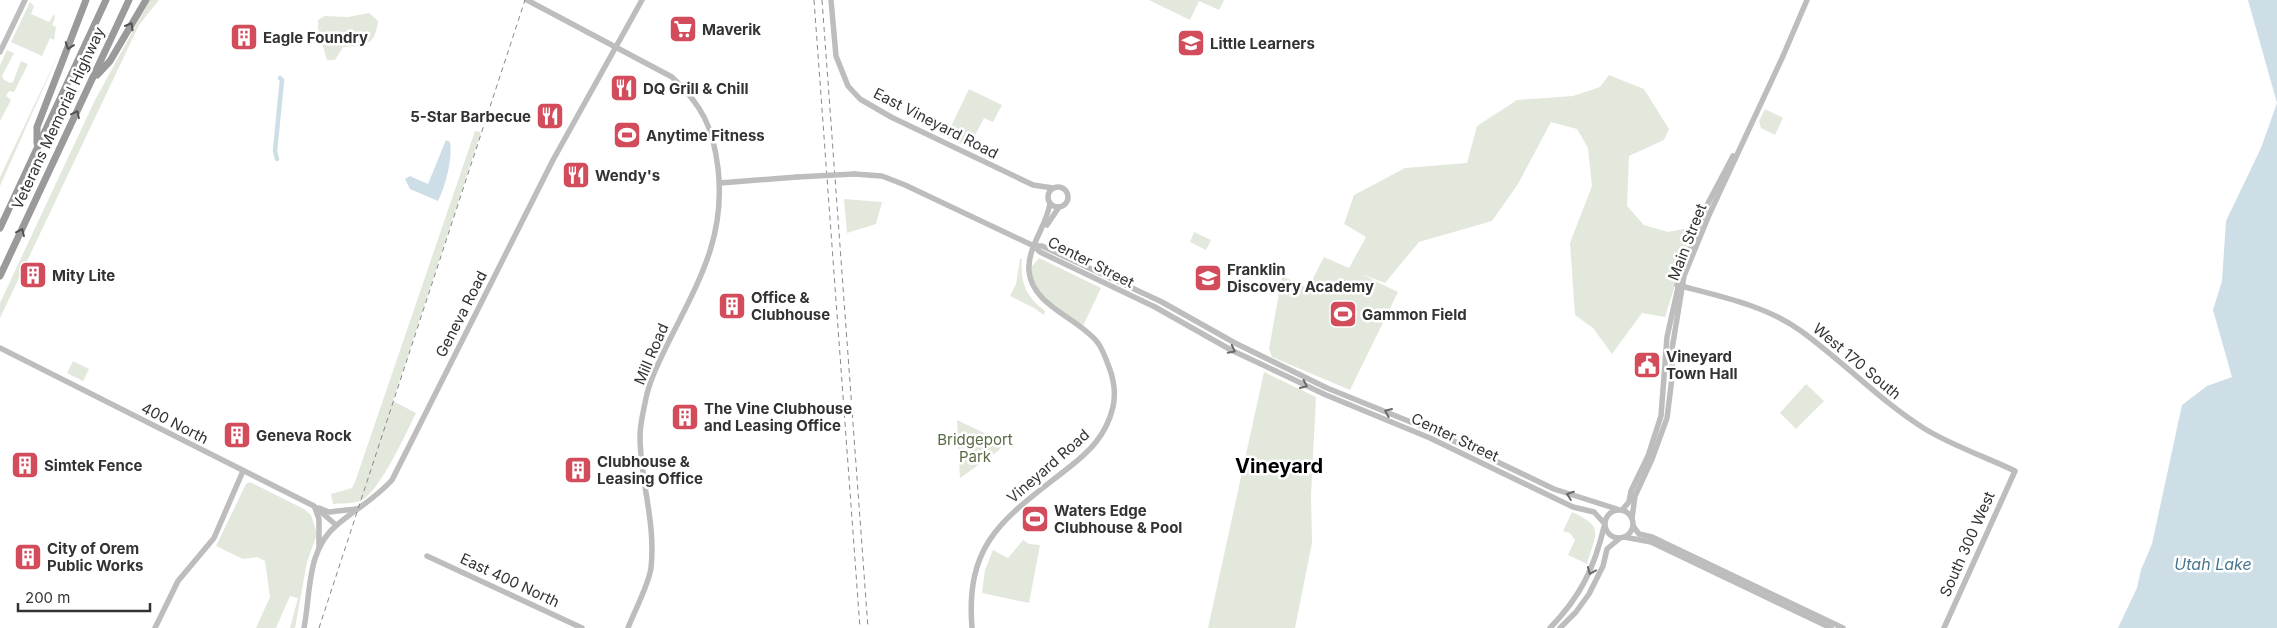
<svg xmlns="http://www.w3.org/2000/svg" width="2277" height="628" viewBox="0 0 2277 628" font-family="Inter,sans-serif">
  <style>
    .green { fill: #e3e8dd }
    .water { fill: #cddee6 }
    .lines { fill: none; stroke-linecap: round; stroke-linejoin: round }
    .canal { stroke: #cddee6; stroke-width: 4.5 }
    .secondary { stroke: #bdbdbd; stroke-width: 5.5 }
    .highway { stroke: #9a9a9a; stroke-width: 7 }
    .rail { stroke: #888; stroke-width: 1; stroke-dasharray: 5 4; stroke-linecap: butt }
    .secondary-bridge { stroke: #bdbdbd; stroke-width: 5.5 }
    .oneway { stroke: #525252 }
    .oneway2 { stroke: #6a6a6a }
    .labels { text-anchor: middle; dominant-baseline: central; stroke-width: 5; stroke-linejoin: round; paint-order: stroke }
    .poi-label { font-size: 15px; font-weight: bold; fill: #333; stroke: #fff; text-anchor: start }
    .street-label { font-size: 15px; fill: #333; stroke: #fff }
    .park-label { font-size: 15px; fill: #586a44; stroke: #fff }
    .water-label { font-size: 16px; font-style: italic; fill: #49768d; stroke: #fff }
    .district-label { font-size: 20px; font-weight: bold; fill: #000; stroke: #fff }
  </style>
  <rect width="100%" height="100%" fill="#fff"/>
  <!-- green -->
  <g class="green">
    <path d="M150,0H159L139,25L0,318V303L95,100Z"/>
    <path d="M1149,0H1224L1219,10L1199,1L1190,20Z"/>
    <path d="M30,2L34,6L31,14L49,22L54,14L55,18L52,25L56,27L54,40L50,38L42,56L11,42Z"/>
    <path d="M369,13L378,21C375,46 365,46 343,47L335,60H327L318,29V20L325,16L348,17Z"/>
    <path d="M7,50L14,53L2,76L3,79L10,83L13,82L21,61L28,64L14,92L9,91L6,96L11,100L0,121V65Z"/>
    <path d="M59,53L0,186V177Z"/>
    <path d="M1609,75L1644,89L1669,129L1664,140L1629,156L1627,206L1644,225L1668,232L1693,227L1665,317L1642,313L1612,354L1593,328L1575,315L1570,243L1592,186L1588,148L1577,129L1551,122L1518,184L1492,221L1419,242L1385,283L1361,274L1398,292L1350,390L1272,357L1269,349L1282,276L1308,288L1324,257L1349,268L1366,237L1344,224L1354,195L1405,168L1467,163L1477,126L1517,100L1573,96L1600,87Z"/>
    <path d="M969,89L1002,105L993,122L984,118L969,147L946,137Z"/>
    <path d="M1765,109L1783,118L1775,135L1761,128L1759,121Z"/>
    <path d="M475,131L481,132L393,401L416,413C407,431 379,494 360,501C352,504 341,503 333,504L331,494L352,488L355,482Z"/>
    <path d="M844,199L882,202L876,224L847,233Z"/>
    <path d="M1194,232L1211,240L1206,250L1190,242Z"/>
    <path d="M1039,258L1101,288L1082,328L1037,292L1029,270Z"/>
    <path d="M1020,259H1022C1020,282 1026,297 1045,311L1044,315L1034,308L1010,296L1016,284Z"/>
    <path d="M73,361L89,369L83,381L67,373Z"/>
    <path d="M1264,372L1316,397L1311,495L1312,543L1295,628H1208Z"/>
    <path d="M1806,384L1824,401L1796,429L1780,413Z"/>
    <path d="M957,420L1005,443L998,451L960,478Z"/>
    <path d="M250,482L304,509L311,515L317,534L307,562L295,628H290L298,598L290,596L276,628H256L270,597L265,561L257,557L243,559L216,546L246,484Z"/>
    <path d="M1572,512C1605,527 1596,533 1587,564L1568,555L1575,540L1570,533L1563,531Z"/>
    <path d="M1023,540L1029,544L1040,545L1029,603L982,593L985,570L993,550L1008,558Z"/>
  </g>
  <!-- water -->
  <g class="water">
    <path d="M2248,0H2277V628H2118L2137,588L2141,570L2152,544L2182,405L2207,386L2232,377L2213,310L2222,281L2226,221L2261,148L2277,103Z"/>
    <path d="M446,140L450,142C453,158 445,188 438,201L410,189L405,179L410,176L428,184Z"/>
  </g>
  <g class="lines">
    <!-- canal -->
    <path class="canal" d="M277,159L275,151L282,80L280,78"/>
    <!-- secondary -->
    <g class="secondary">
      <path d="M527,0L672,77C702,105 713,127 718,168C726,236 699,281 670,339C660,360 649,380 645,403C643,413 640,425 640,436C640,481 656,521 651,568C649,584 634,612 628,628"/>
      <path d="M831,0L836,56L848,86L860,99L891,117L1033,185L1053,188"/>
      <path d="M0,52L25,0"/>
      <path d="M854,174L882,176L905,185L1034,246L1040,252L1155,307L1231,350L1282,374L1326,395L1430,438L1573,507L1594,512L1604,523"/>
      <path d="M720,183L797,177"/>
      <circle cx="1058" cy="197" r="10"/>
      <path d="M1047,225L1059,207"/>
      <path d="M1034,246H1042L1162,302L1235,343L1327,388L1433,431L1554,489L1617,509"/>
      <path d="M1677,285C1719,296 1765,305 1801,331C1844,362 1880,401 1925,429C1953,446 1986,457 2015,471L1944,628"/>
      <path d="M0,348L314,506L336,525"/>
      <path d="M315,508L319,519V548"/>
      <path d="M319,508L329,512L356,509"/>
      <circle cx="1619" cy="524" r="14"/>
      <path d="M1622,510L1629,502L1631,491L1648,456L1661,416L1667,337L1683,265L1706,207L1733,156"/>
      <path d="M1632,518L1635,496L1652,459L1667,418L1672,378V349L1684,276L1709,215L1783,56L1807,0"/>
      <path d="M1633,526L1639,534L1652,537L1843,628"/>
      <path d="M1624,537L1651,542L1831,628"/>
      <path d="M427,556L582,628"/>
      <path d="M155,628L178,581L214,538L243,471"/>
      <path d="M304,628C311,593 306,549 338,524C356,509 376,498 392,480L553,160L642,0"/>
      <path d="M972,628C965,541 1005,518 1067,469C1089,452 1106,436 1113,407C1116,393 1114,380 1109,367C1106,359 1103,350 1098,343C1079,318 1032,306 1029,271C1027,247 1047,226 1050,203"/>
      <path d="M1550,628C1580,597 1594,569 1604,527"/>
      <path d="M1560,628L1576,612L1589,594L1603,566L1607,549L1620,538"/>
    </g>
    <!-- highway -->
    <g class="highway">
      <path d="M97,75L110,61L146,0"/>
      <path d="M37,143V127L86,0"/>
      <path d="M0,228L106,0"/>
      <path d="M0,276L129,0"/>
    </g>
    <!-- rail -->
    <g class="rail">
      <path d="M814,0L860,628"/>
      <path d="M822,0L868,628"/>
      <path d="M319,628L525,0"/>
    </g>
    <!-- secondary-bridge -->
    <path class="secondary-bridge" d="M797,177L854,174"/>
  </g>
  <!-- one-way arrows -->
  <defs><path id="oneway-chevron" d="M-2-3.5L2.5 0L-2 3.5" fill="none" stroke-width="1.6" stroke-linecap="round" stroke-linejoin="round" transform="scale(1.25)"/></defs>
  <g class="oneway">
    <use href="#oneway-chevron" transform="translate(130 26) rotate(-60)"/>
    <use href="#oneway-chevron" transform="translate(69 46) rotate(110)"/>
    <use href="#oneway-chevron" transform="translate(76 114) rotate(-65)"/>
    <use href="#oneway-chevron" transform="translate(21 232) rotate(-65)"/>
  </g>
  <g class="oneway2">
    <use href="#oneway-chevron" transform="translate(1232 350) rotate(27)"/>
    <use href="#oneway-chevron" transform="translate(1304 385) rotate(25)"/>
    <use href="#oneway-chevron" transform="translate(1388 412) rotate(-157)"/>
    <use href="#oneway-chevron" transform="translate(1570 495) rotate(-160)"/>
    <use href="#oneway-chevron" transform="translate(1591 571) rotate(113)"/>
  </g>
  <!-- icons -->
  <defs>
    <g id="supermarket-square" transform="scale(1.4375)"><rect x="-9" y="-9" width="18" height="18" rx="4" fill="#d34c5c" stroke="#fff"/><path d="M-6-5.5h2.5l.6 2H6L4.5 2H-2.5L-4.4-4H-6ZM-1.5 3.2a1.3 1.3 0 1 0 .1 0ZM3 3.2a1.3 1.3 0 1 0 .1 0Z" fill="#fff"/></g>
    <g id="building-square" transform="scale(1.4375)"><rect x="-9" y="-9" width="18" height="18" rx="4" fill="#d34c5c" stroke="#fff"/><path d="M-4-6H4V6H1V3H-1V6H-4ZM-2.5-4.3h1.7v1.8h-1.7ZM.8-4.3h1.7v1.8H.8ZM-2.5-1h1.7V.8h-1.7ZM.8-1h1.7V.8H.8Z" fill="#fff"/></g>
    <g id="school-square" transform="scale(1.4375)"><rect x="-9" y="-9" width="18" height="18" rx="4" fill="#d34c5c" stroke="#fff"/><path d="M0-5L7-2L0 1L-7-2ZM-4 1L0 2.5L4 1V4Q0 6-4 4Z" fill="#fff"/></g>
    <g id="restaurant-square" transform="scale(1.4375)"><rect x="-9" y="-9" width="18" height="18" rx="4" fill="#d34c5c" stroke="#fff"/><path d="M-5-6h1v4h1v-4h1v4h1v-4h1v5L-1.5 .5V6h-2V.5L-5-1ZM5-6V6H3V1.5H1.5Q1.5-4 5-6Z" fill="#fff"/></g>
    <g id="stadium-square" transform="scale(1.4375)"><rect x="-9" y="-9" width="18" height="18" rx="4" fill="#d34c5c" stroke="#fff"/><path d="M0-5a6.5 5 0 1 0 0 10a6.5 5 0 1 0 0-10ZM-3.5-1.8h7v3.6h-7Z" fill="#fff"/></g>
    <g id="civic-square" transform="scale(1.4375)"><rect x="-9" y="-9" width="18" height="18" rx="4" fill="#d34c5c" stroke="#fff"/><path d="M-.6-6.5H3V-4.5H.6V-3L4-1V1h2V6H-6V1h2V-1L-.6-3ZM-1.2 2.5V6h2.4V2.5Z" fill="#fff"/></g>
  </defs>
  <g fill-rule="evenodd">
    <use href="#supermarket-square" x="683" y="29"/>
    <use href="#building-square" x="244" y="37"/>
    <use href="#school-square" x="1191" y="43"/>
    <use href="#restaurant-square" x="624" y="88"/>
    <use href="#restaurant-square" x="550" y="116"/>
    <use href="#stadium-square" x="627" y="135"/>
    <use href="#restaurant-square" x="576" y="175"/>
    <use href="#building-square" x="33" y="275"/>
    <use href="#school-square" x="1208" y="278"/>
    <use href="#building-square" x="732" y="306"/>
    <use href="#stadium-square" x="1343" y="314"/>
    <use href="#civic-square" x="1647" y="365"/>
    <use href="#building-square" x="685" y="417"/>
    <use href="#building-square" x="237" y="435"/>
    <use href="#building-square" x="25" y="465"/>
    <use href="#building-square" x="578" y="470"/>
    <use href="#stadium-square" x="1035" y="519"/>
    <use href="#building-square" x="28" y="557"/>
  </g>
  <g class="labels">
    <!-- poi labels -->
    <g class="poi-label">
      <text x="702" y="29">Maverik</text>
      <text x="263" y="37">Eagle Foundry</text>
      <text x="1210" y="43">Little Learners</text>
      <text x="643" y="88">DQ Grill &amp; Chill</text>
      <text x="531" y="116" text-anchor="end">5-Star Barbecue</text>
      <text x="646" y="135">Anytime Fitness</text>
      <text x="595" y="175">Wendy's</text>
      <text x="1227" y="269">Franklin<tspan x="1227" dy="17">Discovery Academy</tspan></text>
      <text x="52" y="275">Mity Lite</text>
      <text x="751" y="297">Office &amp;<tspan x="751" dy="17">Clubhouse</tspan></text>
      <text x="1362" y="314">Gammon Field</text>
      <text x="1666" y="356">Vineyard<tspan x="1666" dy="17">Town Hall</tspan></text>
      <text x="704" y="408">The Vine Clubhouse<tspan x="704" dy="17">and Leasing Office</tspan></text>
      <text x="256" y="435">Geneva Rock</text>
      <text x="597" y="461">Clubhouse &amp;<tspan x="597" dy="17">Leasing Office</tspan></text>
      <text x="44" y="465">Simtek Fence</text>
      <text x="1054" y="510">Waters Edge<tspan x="1054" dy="17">Clubhouse &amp; Pool</tspan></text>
      <text x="47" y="548">City of Orem<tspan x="47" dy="17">Public Works</tspan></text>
    </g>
    <!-- street labels -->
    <g class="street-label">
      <text transform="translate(58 118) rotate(-65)">Veterans Memorial Highway</text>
      <text transform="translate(936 123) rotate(27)">East Vineyard Road</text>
      <text transform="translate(1687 242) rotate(-69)">Main Street</text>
      <text transform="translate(1091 262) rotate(27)">Center Street</text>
      <text transform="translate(461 314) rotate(-63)">Geneva Road</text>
      <text transform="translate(651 354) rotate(-67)">Mill Road</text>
      <text transform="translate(1857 361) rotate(40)">West 170 South</text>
      <text transform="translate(175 423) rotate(27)">400 North</text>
      <text transform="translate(1455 437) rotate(25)">Center Street</text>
      <text transform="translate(1048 466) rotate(-41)">Vineyard Road</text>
      <text transform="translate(1967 544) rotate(-66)">South 300 West</text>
      <text transform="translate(510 580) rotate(25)">East 400 North</text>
    </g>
    <!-- park labels -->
    <g class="park-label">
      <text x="975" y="439">Bridgeport<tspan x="975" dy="17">Park</tspan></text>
    </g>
    <!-- water labels -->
    <g class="water-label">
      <text x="2213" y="564">Utah Lake</text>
    </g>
    <!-- district labels -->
    <g class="district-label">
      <text x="1279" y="466">Vineyard</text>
    </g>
  </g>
  <!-- scale -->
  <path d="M18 603v8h132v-8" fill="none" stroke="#333333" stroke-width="2.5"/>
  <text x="25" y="603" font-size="15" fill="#333333" stroke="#ffffff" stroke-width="4" paint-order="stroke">200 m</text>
</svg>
